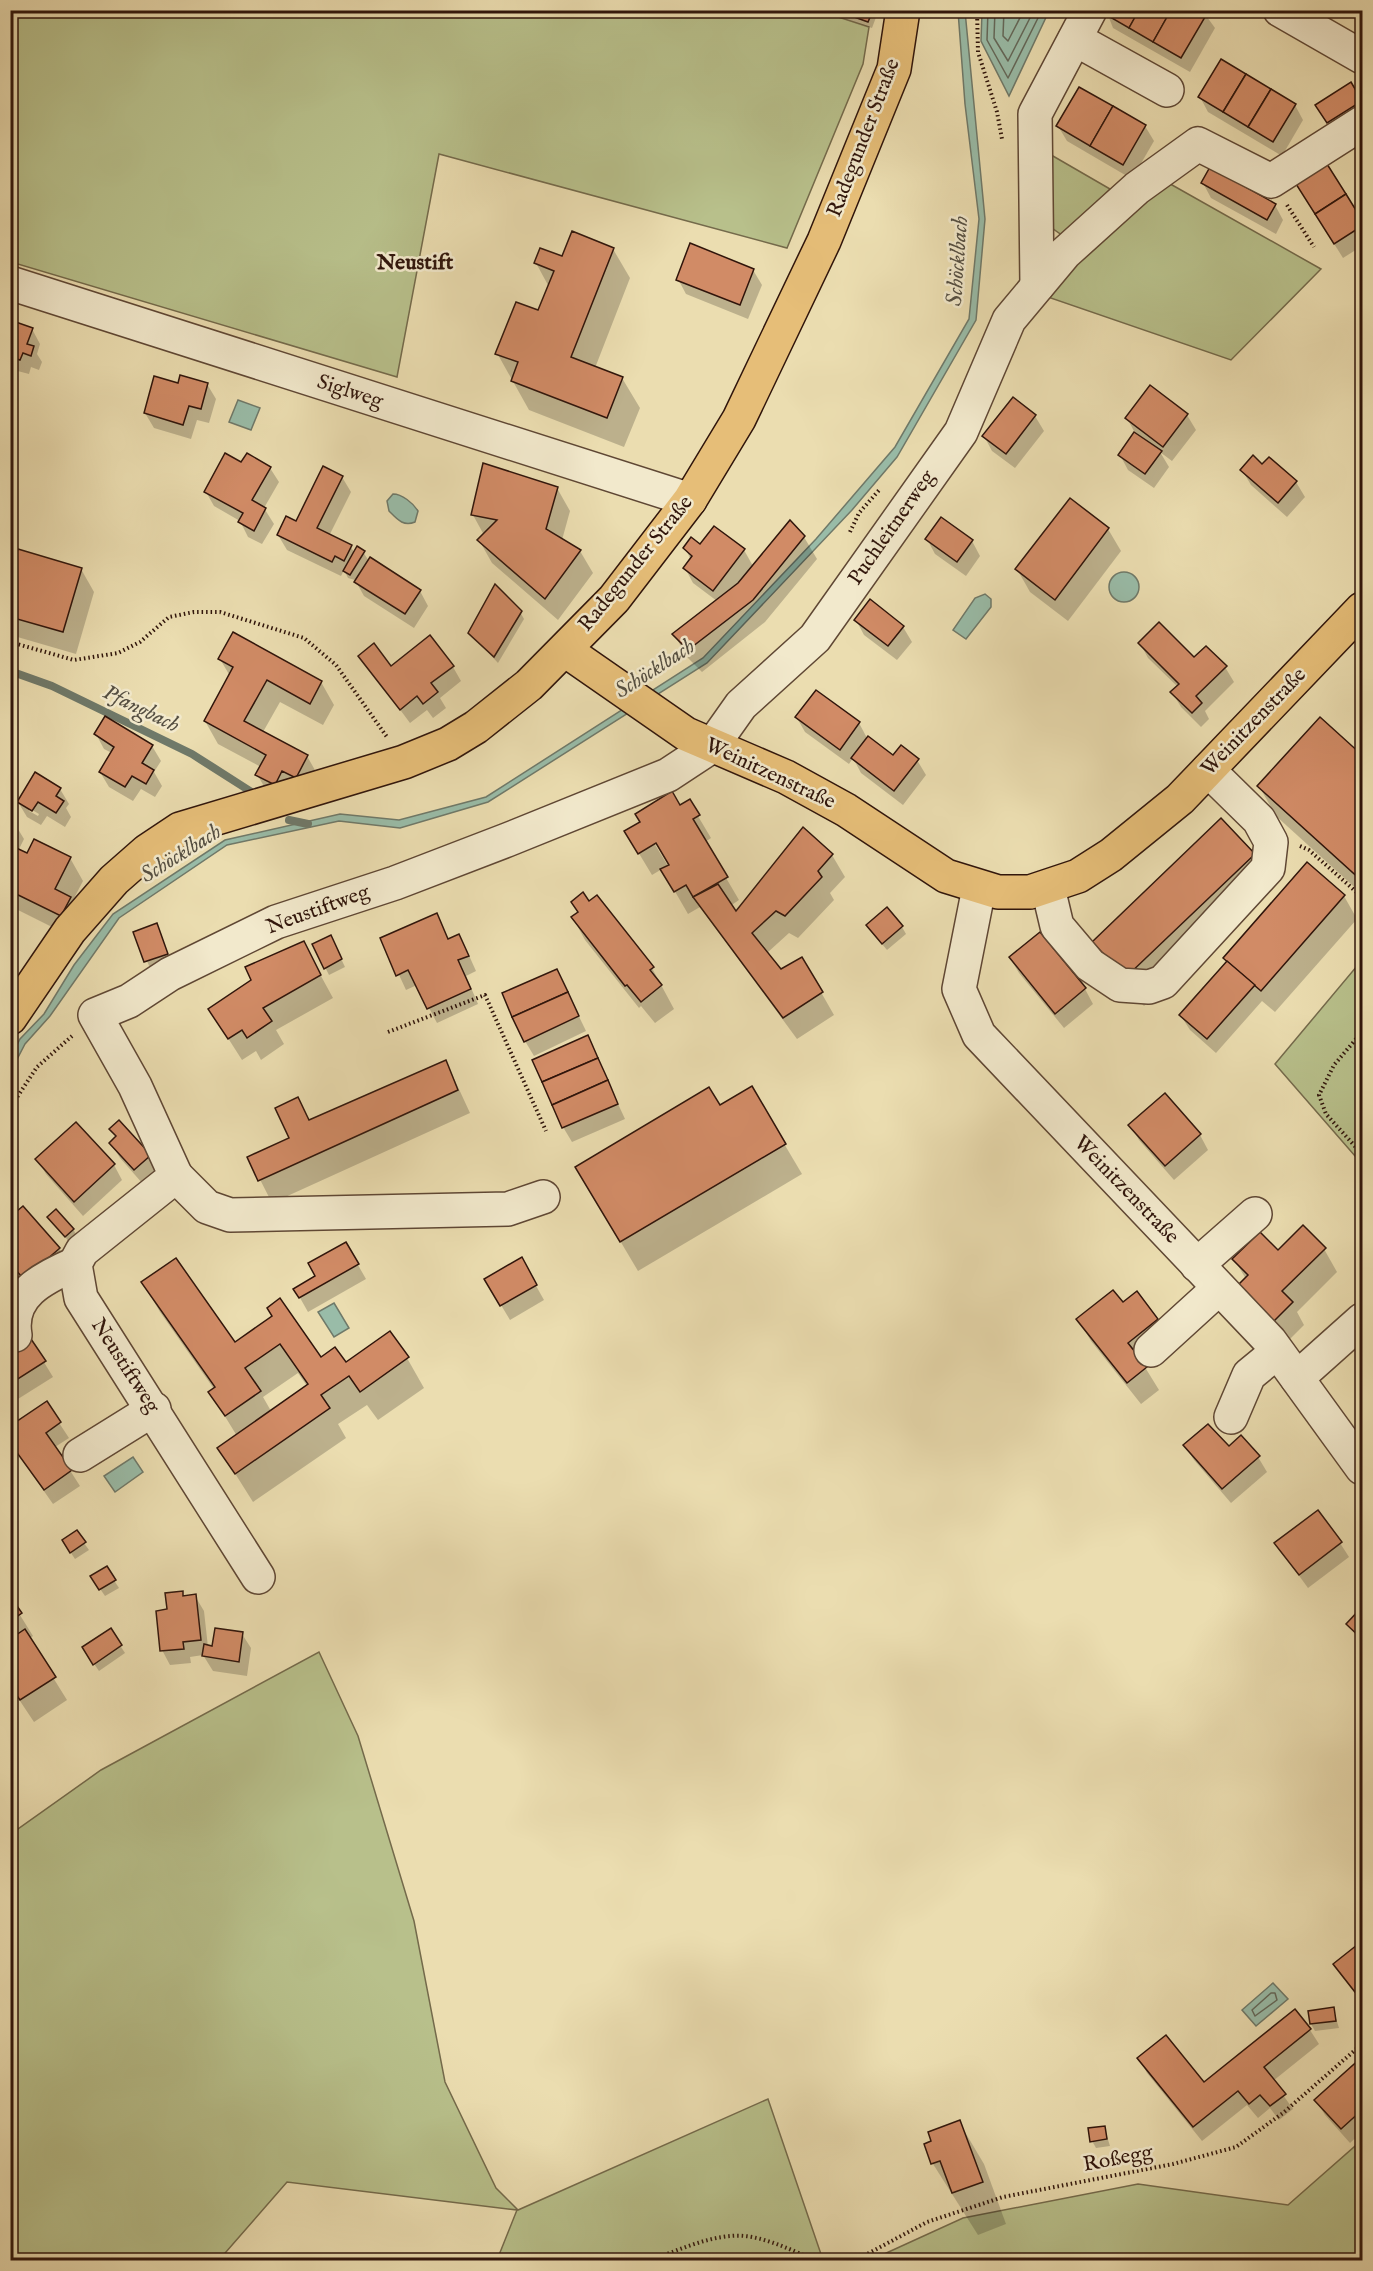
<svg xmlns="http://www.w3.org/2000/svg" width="1373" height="2271" viewBox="0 0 1373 2271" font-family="'IM FELL English',serif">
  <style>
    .green { fill: #b8c08b; stroke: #746a4b; stroke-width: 1.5 }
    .water { fill: #99bca8; stroke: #6f7969; stroke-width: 1.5 }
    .shadow { fill: #0003; fill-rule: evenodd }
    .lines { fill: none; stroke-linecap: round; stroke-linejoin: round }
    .shore { stroke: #64685a; stroke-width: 1.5 }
    .stream { stroke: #6f7969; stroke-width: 8 }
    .building { fill: #d18b66; stroke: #30150b; stroke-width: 1.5 }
    .minor-casing { stroke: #5f4734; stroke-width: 36 }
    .major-casing { stroke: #30150b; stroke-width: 36 }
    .path { stroke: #30150b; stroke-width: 4; stroke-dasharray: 1.5 3; stroke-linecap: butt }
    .minor { stroke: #f2e9cc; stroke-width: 33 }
    .major { stroke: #e6be78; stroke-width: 33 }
    .labels { text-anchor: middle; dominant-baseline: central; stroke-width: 5; stroke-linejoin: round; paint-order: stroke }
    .street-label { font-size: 21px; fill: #30150b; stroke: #f2e9cc }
    .water-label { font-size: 22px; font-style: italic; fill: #554f42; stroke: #f2e9cc }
    .neighbourhood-label { font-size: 22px; font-weight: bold; fill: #30150b; stroke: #f2e9cc }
  </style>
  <rect width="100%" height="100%" fill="#ebddb0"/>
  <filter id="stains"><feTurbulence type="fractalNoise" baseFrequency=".00333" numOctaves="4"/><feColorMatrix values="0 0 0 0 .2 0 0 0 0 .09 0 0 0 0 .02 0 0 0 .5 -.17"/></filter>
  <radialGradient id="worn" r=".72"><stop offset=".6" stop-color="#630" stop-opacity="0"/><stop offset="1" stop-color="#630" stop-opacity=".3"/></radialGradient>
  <!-- green -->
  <g class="green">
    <path d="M820,11L869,27L863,64L787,248L439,154L397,377L11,262V11Z"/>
    <path d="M1046,152L1110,189L1066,238L1052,228Z"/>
    <path d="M1165,181L1321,269L1231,360L1042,295Z"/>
    <path d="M1362,960V1164L1275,1064Z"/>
    <path d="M319,1652L358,1736L414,1921L445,2082L496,2188L518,2210L768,2099L823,2260H497L517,2210L287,2182L219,2260H11V1834L101,1770Z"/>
    <path d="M1362,2140V2260H871L963,2218L1138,2184L1288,2205Z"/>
  </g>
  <!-- water -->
  <g class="water">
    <path d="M958,11H965L985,219L976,320L897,457L852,510L707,663L488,802L400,828L339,821L227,845L119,918L50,1016L25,1044L11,1071V1057L20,1039L44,1014L74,965L113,914L225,840L340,814L399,820L486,797L703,658L816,539L895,447L969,319L979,219L965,104Z"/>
    <path d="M982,11H1049L1009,96L981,41Z"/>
    <path d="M238,400L260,408L251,430L229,422Z"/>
    <path d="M393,494C402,494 413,503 418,511L415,522C403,527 397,519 389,511L387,501Z"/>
    <circle cx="1124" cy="587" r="15"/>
    <path d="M985,594L991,599V607L966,639L953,630L975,598Z"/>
    <path d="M334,1303L349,1328L334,1337L318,1312Z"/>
    <path d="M133,1457L143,1472L115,1492L104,1476Z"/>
    <path d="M1273,1983L1288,1999L1256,2026L1242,2010Z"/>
  </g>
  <!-- shadow -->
  <g class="shadow">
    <path d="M821,10H877L878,12L872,28Z"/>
    <path d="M1106,10H1202L1215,28L1190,72L1113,28Z"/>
    <path d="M1343,10H1362V21Z"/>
    <path d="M1351,84L1362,103V121L1337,137L1326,120Z"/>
    <path d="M1200,97L1295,105L1303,120L1282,156L1208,112Z"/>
    <path d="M1058,126H1145L1154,141L1132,179L1067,141Z"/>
    <path d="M1327,166L1362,222V246L1343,258L1306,199Z"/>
    <path d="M1203,183L1275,205L1283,220L1276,234L1211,198Z"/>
    <path d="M613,249L630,278L595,368L622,378L640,408L624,447L529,410L497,353L539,312L549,287L536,263Z"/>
    <path d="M753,270L762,285L748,319L686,294L678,279Z"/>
    <path d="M10,322L32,329L40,344L37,354L42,362L39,370L31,367L29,374L10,369Z"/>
    <path d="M207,384L216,399L209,423L197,420L191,439L154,428L145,413L179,385Z"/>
    <path d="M1150,387L1187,415L1196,430L1172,461L1160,452L1169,467L1154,488L1128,470L1120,455L1135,433L1127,418Z"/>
    <path d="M1013,399L1035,416L1044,431L1015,468L992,451L984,436Z"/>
    <path d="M242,465L270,468L279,482L264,508L274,524L262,544L248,537L240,521L214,506L206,492Z"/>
    <path d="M1263,466L1296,482L1305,497L1287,517L1251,485L1242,470Z"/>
    <path d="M342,477L351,492L329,536L351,547L355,554L363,552L369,561L420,591L428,606L414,628L364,596L355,580L348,578L344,570L341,576L287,550L278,535L296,523Z"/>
    <path d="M557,488L570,511L562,540L580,551L593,573L558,620L492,563L479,540L484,535L473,515Z"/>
    <path d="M1108,529L1121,551L1068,621L1030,592L1017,569Z"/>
    <path d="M804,537L817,559L765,622L702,672L687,657L674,634L717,601L693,583L685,568L691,560L685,548L701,546L744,550L753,566Z"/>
    <path d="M927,539L972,541L980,556L966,576L935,554Z"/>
    <path d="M81,569L94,592L76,654L14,636L10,630V581Z"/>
    <path d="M520,612L524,619L498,663L470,633Z"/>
    <path d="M856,620L903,627L912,642L897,660L864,635Z"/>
    <path d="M1140,643L1225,667L1234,682L1205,711L1209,719L1201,727L1181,707L1172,692L1178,687L1148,658Z"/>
    <path d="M360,656L391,668L453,667L461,681L440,698L446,708L433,718L427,710L410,723Z"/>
    <path d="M220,659L321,682L334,705L323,725L280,702L263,732L307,756L320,779L270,797L257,774L261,767L218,744L205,721L230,676Z"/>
    <path d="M797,718L859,723L867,738L893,758L917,760L926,775L903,805L861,773L853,758L849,764L805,732Z"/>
    <path d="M1321,719L1362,757V894L1276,816L1259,786Z"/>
    <path d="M96,734L152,746L161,761L154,772L162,786L155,797L141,789L133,801L109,787L100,772L112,753L104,749Z"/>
    <path d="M60,789L69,804L66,808L71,817L65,827L47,816L41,825L27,817L18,802ZM29,808L39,814L38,816L29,811Z"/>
    <path d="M689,801L711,838L705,842L739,900L730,906L735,913L832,855L845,877L830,893L834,900L798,938L789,933L767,953L781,970L802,959L834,1015L797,1039L700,907L688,914L662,869L652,875L626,832ZM654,836L671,866H668L651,838Z"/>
    <path d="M10,816L24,839L18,851L27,855L70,858L83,881L72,902L83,921L74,938L10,906Z"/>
    <path d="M1254,855L1271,884L1144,1006L1111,972L1094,942Z"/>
    <path d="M1344,896L1357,919L1275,1012L1262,1001L1216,1053L1190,1030L1181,1016L1228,963Z"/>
    <path d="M572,903H589L652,968L674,1009L655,1023L641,1006L639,1008L585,940L573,918L579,913Z"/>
    <path d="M436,915L449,940L467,951L476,971L466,976L478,1004L437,1023L417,985L406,990L382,938Z"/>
    <path d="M156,925L171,961L150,968L135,933Z"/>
    <path d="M902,927L906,934L887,950L872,932Z"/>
    <path d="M1040,934L1085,989L1093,1004L1064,1028L1019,973L1010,958Z"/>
    <path d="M303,943L333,998L276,1030L284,1044L261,1060L256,1051L242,1060L210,1010Z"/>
    <path d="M334,944L345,967L329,975L314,945Z"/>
    <path d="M557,971L586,1031L534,1056L525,1041Z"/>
    <path d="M587,1037L625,1119L572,1142L563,1127Z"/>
    <path d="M446,1061L470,1113L272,1203L249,1158L291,1139L298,1099L310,1121Z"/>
    <path d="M751,1088L802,1174L638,1271L594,1197L720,1107Z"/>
    <path d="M1165,1095L1200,1135L1208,1150L1174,1180L1139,1140L1130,1125Z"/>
    <path d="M76,1124L114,1165L122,1180L83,1216L46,1174L37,1159Z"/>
    <path d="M111,1129L149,1156L158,1171L143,1184L120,1158L111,1143L117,1138Z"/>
    <path d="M49,1217L73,1229L77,1236L70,1243Z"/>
    <path d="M10,1219L59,1248L67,1263L33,1293L10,1268Z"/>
    <path d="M346,1244L366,1279L308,1312L295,1289L317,1277Z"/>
    <path d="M1324,1249L1337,1272L1297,1312L1304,1325L1285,1344L1234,1259Z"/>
    <path d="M521,1259L544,1300L510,1320L486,1280Z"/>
    <path d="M143,1283L234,1344L274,1317L321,1359L345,1364L407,1358L424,1388L378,1420L367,1405L338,1424L346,1438L253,1502L219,1448L237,1436L210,1392L214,1389L160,1312ZM298,1373L307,1386L271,1411L263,1397Z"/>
    <path d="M1078,1319H1157L1170,1342L1143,1364L1159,1390L1141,1404L1091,1341Z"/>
    <path d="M31,1341L53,1377L10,1404V1354Z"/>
    <path d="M46,1403L69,1438L55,1447L80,1486L53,1504L13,1447Z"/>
    <path d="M1185,1446L1228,1448L1258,1457L1267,1472L1231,1503L1194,1460Z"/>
    <path d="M76,1532L89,1550L75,1559L63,1541Z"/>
    <path d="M1340,1543L1349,1557L1308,1588L1276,1544Z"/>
    <path d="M106,1568L119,1588L105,1596L96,1583Z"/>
    <path d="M182,1593L184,1597L195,1596L204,1611L208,1647L213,1648L242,1634L251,1648L247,1676L213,1671L203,1655L190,1657L191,1663L170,1665L162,1650L169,1611Z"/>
    <path d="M10,1599L33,1636L29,1639L67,1700L34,1722L10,1686Z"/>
    <path d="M1362,1609V1644L1348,1624Z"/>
    <path d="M110,1630L125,1653L99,1671L88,1655Z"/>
    <path d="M1362,1943V2002L1335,1965Z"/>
    <path d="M1333,2009L1339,2028L1315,2031L1311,2024Z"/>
    <path d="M1310,2030L1319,2044L1273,2081L1293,2109L1279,2120L1270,2108L1258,2118L1247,2105L1202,2141L1147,2073L1139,2058L1204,2084Z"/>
    <path d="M1362,2059V2132L1350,2143L1325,2115L1316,2100Z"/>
    <path d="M959,2122L984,2164L1006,2224L978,2235L933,2164L926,2145Z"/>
    <path d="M1104,2127L1110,2146L1096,2148L1092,2141Z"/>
  </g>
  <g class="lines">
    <!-- shore -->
    <g class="shore">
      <path d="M988,10L987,40L1008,78L1042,10"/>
      <path d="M995,10L994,38L1008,61L1034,10"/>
      <path d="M1004,10L1003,36L1008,41L1024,10"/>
      <path d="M1271,1993H1275L1277,2000L1255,2016L1252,2010Z"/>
    </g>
    <!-- stream -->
    <g class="stream">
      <path d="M10,671L52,686L192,754L250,791"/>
      <path d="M289,820L308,824"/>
    </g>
  </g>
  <!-- building -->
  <g class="building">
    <path d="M835,10H873L868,22Z"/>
    <path d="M1104,10H1139L1129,28L1103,13Z"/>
    <path d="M1139,10H1171L1153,42L1129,28Z"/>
    <path d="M1171,10L1208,12L1181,58L1153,42Z"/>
    <path d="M1221,59L1246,74L1223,112L1198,97Z"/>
    <path d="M1246,74L1271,89L1248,127L1223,112Z"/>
    <path d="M1351,82L1362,101L1327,123L1315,105Z"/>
    <path d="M1079,87L1113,106L1090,146L1056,126Z"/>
    <path d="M1271,89L1296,104L1273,142L1248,127Z"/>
    <path d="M1113,106L1146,125L1123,165L1090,146Z"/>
    <path d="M1327,164L1346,194L1315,214L1296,184Z"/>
    <path d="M1210,167L1276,204L1267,220L1201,183Z"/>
    <path d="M1346,194L1362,220V226L1334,244L1315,214Z"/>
    <path d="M572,231L614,248L571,357L623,377L607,418L511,381L518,362L495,354L516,302L538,310L554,271L534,263L540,248L562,256Z"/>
    <path d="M690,243L754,269L740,305L676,280Z"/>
    <path d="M10,320L33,328L27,344L34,346L31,356L23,353L20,360L10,357Z"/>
    <path d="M180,375L208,383L201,409L189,406L183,425L144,413L154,376L178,383Z"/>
    <path d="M1150,385L1188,414L1163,447L1125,418Z"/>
    <path d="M1013,397L1036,415L1006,454L982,436Z"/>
    <path d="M1134,432L1162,451L1145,474L1118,455Z"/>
    <path d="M225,453L241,462L247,453L271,467L252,500L266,508L254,531L238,522L243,513L204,492Z"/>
    <path d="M1253,455L1262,464L1269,457L1297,481L1278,503L1240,470Z"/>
    <path d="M483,463L558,487L546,529L581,550L545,599L477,540L497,520L471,515Z"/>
    <path d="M323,466L343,476L317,528L352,545L344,561L335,556L332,562L277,535L286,516L296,521Z"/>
    <path d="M1070,498L1109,528L1055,600L1015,569Z"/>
    <path d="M941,517L973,540L957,562L925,539Z"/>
    <path d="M790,520L805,536L753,600L688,650L672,634L738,583Z"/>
    <path d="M714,526L745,549L713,591L683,568L692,556L683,548L691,537L700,544Z"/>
    <path d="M357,546L365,551L350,575L343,571Z"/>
    <path d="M18,549L82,568L63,632L10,617V575Z"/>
    <path d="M370,557L421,590L405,614L354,582Z"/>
    <path d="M495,584L522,611L494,657L468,633Z"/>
    <path d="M870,599L904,626L888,646L854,620Z"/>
    <path d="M1159,622L1194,657L1206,646L1227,666L1196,696L1202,703L1192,713L1170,692L1179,684L1138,643Z"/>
    <path d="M233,632L322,681L310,704L267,680L244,721L308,755L296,778L282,771L275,785L255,775L266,755L204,721L233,667L218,659Z"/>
    <path d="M430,635L454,666L431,683L438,692L423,704L417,696L400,710L358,656L374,643L391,666Z"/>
    <path d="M816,690L860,722L840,750L795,717Z"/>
    <path d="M105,716L153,745L142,763L154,770L146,784L132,776L125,787L99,772L114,747L94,734Z"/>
    <path d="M1320,717L1362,755V881L1257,786Z"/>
    <path d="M868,736L893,755L901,745L919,759L894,791L851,758Z"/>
    <path d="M35,772L61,788L56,796L64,801L56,813L38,802L32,811L17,802Z"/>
    <path d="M672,791L680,805L690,799L700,815L693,819L728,877L693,897L686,885L674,892L660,869L669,865L656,843L638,854L624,831L640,822L635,814Z"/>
    <path d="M1221,818L1255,854L1126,977L1092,942Z"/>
    <path d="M803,827L833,854L818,871L822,877L785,916L776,911L752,933L781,969L802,957L823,992L783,1018L693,897L718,884L736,911Z"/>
    <path d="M34,839L71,857L55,889L71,897L61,916L10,891V845L27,853Z"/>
    <path d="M1307,862L1345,895L1261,991L1223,958Z"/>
    <path d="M583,892L589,901L597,895L654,967L650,970L662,985L641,1002L627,985L625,986L571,917L578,912L571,902Z"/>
    <path d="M887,907L903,926L882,944L866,925Z"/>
    <path d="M437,913L448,939L459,934L469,956L458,960L471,989L427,1009L408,970L396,976L380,938Z"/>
    <path d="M157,923L168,954L144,962L133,932Z"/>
    <path d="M1040,932L1086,988L1055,1014L1009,957Z"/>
    <path d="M331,935L342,959L324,969L312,944Z"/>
    <path d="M304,941L321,975L263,1008L272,1021L247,1038L242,1030L228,1039L208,1009L251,980L245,967Z"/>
    <path d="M1227,961L1255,985L1207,1039L1179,1015Z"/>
    <path d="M557,969L568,992L512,1017L502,993Z"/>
    <path d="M568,992L579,1016L524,1042L512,1017Z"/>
    <path d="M588,1035L598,1058L542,1082L532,1060Z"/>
    <path d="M598,1058L608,1080L552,1105L542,1082Z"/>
    <path d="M446,1060L458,1090L258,1181L247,1157L289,1138L275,1108L298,1097L309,1120Z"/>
    <path d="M608,1080L618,1104L562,1128L552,1105Z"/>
    <path d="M752,1086L786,1144L620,1242L575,1167L709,1087L720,1105Z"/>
    <path d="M1165,1093L1201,1134L1165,1166L1128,1125Z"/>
    <path d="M119,1120L151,1155L134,1170L109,1143L116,1136L109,1129Z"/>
    <path d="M76,1122L115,1164L74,1202L35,1159Z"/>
    <path d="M23,1206L60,1248L24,1279L10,1264V1217Z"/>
    <path d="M56,1209L74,1229L65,1237L47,1217Z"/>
    <path d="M1303,1225L1326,1248L1282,1291L1293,1302L1272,1323L1236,1287L1248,1275L1232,1259L1260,1232L1278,1250Z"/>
    <path d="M346,1242L359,1264L299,1298L293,1289L315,1276L308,1263Z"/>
    <path d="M522,1257L537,1285L500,1306L484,1279Z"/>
    <path d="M176,1258L235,1342L272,1316L267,1308L280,1298L321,1357L335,1347L346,1362L390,1331L409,1357L360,1392L349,1376L321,1395L330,1408L235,1474L217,1448L308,1384L280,1344L245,1368L261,1391L225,1416L208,1392L215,1387L141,1282Z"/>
    <path d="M1113,1290L1123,1302L1137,1291L1158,1319L1128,1343L1147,1367L1127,1383L1076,1319Z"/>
    <path d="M31,1339L46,1361L10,1384V1352Z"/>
    <path d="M47,1401L61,1422L46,1433L72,1470L44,1490L10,1443V1426Z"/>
    <path d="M1208,1424L1229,1446L1241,1435L1260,1456L1222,1489L1183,1445Z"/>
    <path d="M1318,1510L1342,1542L1299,1575L1274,1543Z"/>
    <path d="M77,1530L86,1542L70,1553L62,1540Z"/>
    <path d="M107,1566L116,1580L99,1590L90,1576Z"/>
    <path d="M183,1591V1596L196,1594L201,1640L183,1642L184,1649L160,1651L156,1611L167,1609L165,1593Z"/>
    <path d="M10,1596L22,1613L10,1621Z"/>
    <path d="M1362,1607V1639L1346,1624Z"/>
    <path d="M10,1627L16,1635L25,1629L56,1677L20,1700L10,1686Z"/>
    <path d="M111,1628L122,1645L93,1665L82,1647Z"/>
    <path d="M215,1628L243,1632L239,1662L202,1656L204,1644L212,1646Z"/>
    <path d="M1362,1941V2001L1333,1964Z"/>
    <path d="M1334,2007L1336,2021L1310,2024L1308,2011Z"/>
    <path d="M1295,2009L1311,2029L1264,2067L1286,2094L1270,2106L1260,2095L1249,2104L1238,2091L1193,2127L1137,2058L1166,2035L1204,2082Z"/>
    <path d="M1362,2057V2110L1341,2129L1314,2100Z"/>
    <path d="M960,2120L983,2182L952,2193L940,2161L931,2164L924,2144L931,2141L928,2132Z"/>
    <path d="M1105,2126L1107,2139L1090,2142L1088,2128Z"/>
  </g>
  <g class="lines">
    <!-- minor casing -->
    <g class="minor-casing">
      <g id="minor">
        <path d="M1280,10L1362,57"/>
        <path d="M1075,39L1167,90"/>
        <path d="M10,283L690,500"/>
        <path d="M1037,286L1035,114L1090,10"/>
        <path d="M979,888L959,989L979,1035L1270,1341L1362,1468"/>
        <path d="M1048,888L1057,926L1090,965L1120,985L1149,987L1163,982L1268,868L1271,842L1259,820L1208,770"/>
        <path d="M176,1176L207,1207L230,1215L508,1209L543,1197"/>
        <path d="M1197,1265L1255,1214"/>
        <path d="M15,1335C8,1295 43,1278 75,1264"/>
        <path d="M1151,1350L1219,1288"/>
        <path d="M1297,1378L1362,1320"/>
        <path d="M1231,1417L1249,1375L1277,1352"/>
        <path d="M80,1455L154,1409"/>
        <path d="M258,1577L81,1298L75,1264L82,1251L176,1176L135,1086L95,1015L129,1001L170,974L276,922L395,883L507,840L668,775L712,746L741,705L815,638L961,432L1009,320L1065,253L1137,188L1198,144L1271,181L1362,123"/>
      </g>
    </g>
    <!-- major casing -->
    <g class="major-casing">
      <g id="major">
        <path d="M565,650L686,734L786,777L846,810L946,876L998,892H1030L1078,876L1111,855L1180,799L1362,609"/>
        <path d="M10,1018L70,930L114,880L147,851L180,829L404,762L448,744L476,727L529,685L614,599L690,500L739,419L824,241L894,69L903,10"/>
      </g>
    </g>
    <!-- path -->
    <g class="path">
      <path d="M977,10L978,52L997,112L1002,139"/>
      <path d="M1287,205L1314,247"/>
      <path d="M850,532L859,513L880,489"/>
      <path d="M10,642L74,660L118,653L140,642L169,617L194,612H220L304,638L336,665L387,737"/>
      <path d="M1300,846L1309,850L1362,897"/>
      <path d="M388,1032L485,995L546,1131"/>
      <path d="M1362,1032L1334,1065L1319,1095L1326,1114L1362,1154"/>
      <path d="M10,1108L37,1067L72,1036"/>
      <path d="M651,2260C676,2251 704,2238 731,2236C758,2233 791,2250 815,2260"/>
      <path d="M856,2260L927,2222L1003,2197L1173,2164L1236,2147L1283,2113L1362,2044"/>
    </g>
    <!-- minor -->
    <use href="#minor" class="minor"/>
    <!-- major -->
    <use href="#major" class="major"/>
  </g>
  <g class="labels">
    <!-- street labels -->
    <g class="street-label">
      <text transform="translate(864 138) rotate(-69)">Radegunder Straße</text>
      <text transform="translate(350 392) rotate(18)">Siglweg</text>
      <text transform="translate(892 528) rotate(-55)">Puchleitnerweg</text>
      <text transform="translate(636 564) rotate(-51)">Radegunder Straße</text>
      <text transform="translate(1254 722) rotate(-46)">Weinitzenstraße</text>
      <text transform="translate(770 774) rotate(25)">Weinitzenstraße</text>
      <text transform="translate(318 910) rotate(-20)">Neustiftweg</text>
      <text transform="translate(1126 1190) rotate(46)">Weinitzenstraße</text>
      <text transform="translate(125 1366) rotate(57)">Neustiftweg</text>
      <text transform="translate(1118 2159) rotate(-11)">Roßegg</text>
    </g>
    <!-- water labels -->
    <g class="water-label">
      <text transform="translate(958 261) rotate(-86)">Schöcklbach</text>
      <text transform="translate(655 669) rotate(-33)">Schöcklbach</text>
      <text transform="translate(141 709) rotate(26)">Pfangbach</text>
      <text transform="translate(181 854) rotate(-32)">Schöcklbach</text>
    </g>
    <!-- neighbourhood labels -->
    <g class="neighbourhood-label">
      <text x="415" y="263">Neustift</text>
    </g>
  </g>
  <!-- margin -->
  <rect width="1373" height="2271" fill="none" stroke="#ebddb0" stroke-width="36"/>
  <rect x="12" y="12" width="1349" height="2247" fill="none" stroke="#30150b" stroke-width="3"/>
  <rect x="18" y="18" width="1337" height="2235" fill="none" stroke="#30150b" stroke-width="1.5"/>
  <rect width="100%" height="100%" filter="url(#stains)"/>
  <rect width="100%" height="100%" fill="url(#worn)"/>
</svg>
